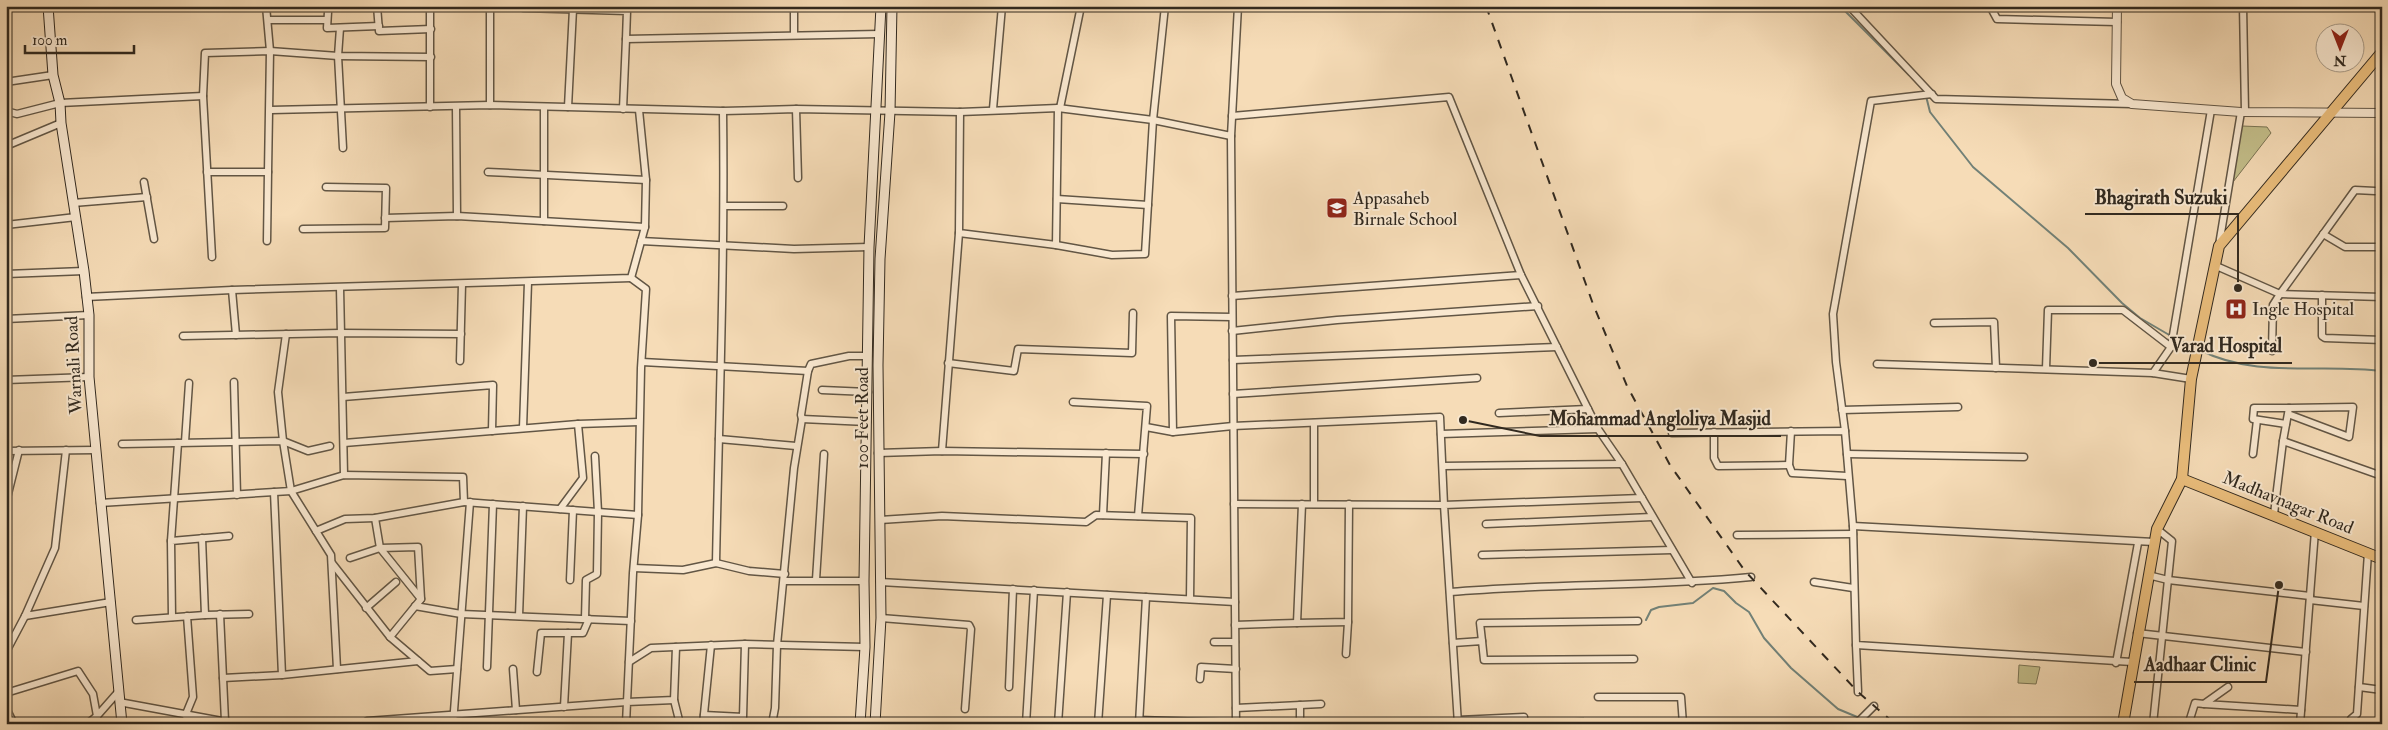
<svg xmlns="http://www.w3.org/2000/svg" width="2388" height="730" viewBox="0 0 2388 730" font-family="'IM FELL Double Pica',serif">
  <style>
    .green { fill: #c3be8a; stroke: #7a7454 }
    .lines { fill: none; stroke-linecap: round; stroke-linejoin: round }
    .stream { stroke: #728177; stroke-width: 2 }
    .minor-casing { stroke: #625645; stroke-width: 9 }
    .tertiary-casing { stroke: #625645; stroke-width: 10 }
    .secondary-casing { stroke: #31291f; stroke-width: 11 }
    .primary-casing { stroke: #31291f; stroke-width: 12 }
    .minor { stroke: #f9e8d0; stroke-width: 6 }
    .tertiary { stroke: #f9e8d0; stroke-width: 8 }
    .secondary { stroke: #f9e8d0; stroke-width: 9 }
    .primary { stroke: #ebbe7c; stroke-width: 10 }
    .rail { stroke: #31291f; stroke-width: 2; stroke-dasharray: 9 9; stroke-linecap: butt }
    .labels { text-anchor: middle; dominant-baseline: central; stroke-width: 4; stroke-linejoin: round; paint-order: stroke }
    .poi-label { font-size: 18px; fill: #31291f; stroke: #f9e8d0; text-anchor: start }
    .street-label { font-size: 18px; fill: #31291f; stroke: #f9e8d0 }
    .leader { fill: none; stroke: #31291f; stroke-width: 2 }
    .callout-dot { fill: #31291f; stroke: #f9e8d0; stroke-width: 2 }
    .callout-label { font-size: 19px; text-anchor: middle; font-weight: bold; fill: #31291f; stroke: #f9e8d0; stroke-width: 4; stroke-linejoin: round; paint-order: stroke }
  </style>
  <rect width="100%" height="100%" fill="#f6dcb7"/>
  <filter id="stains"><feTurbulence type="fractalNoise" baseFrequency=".004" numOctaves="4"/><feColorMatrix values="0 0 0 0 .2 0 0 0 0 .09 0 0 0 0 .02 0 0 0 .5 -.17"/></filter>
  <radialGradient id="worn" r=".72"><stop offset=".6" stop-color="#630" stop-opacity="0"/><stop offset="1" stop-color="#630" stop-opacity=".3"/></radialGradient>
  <!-- green -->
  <g class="green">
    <path d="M2242,126L2267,127L2271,133L2226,191L2238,129Z"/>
    <path d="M2019,665L2040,667L2036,684L2018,683Z"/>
    <path d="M1584,718L1585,724H1529V721Z"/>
  </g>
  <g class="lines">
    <!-- stream -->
    <g class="stream">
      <path d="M1840,6L1909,75"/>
      <path d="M1926,96L1930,112L1973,167L2068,248L2122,303L2140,318L2171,336"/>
      <path d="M2175,338L2193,347"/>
      <path d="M2200,350C2256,379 2322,363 2382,371"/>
      <path d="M1646,620L1651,610L1659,607L1693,603L1713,588L1724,591L1736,603L1749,612L1764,638L1791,668L1838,709L1874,724"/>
    </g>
    <!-- minor casing -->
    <g class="minor-casing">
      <g id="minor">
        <path d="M377,6L379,31L431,29"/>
        <path d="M430,6V107"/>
        <path d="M490,6V105"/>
        <path d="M794,6V33"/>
        <path d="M1849,6L1936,99L2132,104"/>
        <path d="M1990,6L1997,19L2117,22"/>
        <path d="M2243,6L2245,112"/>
        <path d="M523,8L627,11L626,39L880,34"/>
        <path d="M328,12L327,28L379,26"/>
        <path d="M270,20H327"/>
        <path d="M340,28L338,56L343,148"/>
        <path d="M6,82L53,75"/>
        <path d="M456,107L457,216"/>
        <path d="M568,107L573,9"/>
        <path d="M1060,108L1081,6"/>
        <path d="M623,109L626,39"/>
        <path d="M796,109L798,178"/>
        <path d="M993,109L1002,6"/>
        <path d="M271,110L490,105L723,111L796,109L960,112L1058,108L1153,120L1231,136L1238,6"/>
        <path d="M6,111L17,114L60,103L203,96"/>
        <path d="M960,112L959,233L1056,245L1058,108"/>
        <path d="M1232,116L1449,97L1521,275L1598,429L1622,464L1692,583"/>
        <path d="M1231,136L1236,724"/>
        <path d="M6,146L61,123"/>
        <path d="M207,172H268L270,51L266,6"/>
        <path d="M488,172L646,180"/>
        <path d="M144,182L154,239"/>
        <path d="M1057,199L1148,205"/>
        <path d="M73,203L147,197"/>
        <path d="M724,206H783"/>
        <path d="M385,218L457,216L645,227L646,180L639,110"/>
        <path d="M544,221V107"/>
        <path d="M6,225L76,217"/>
        <path d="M303,229L385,228L386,188L326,187"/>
        <path d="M2323,234L2345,247H2382"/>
        <path d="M267,241L268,172"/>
        <path d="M641,241L794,249L869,247"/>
        <path d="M1056,245L1112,255L1145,254L1153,120L1165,6"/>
        <path d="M2219,245L2241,112"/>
        <path d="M212,257L203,96L205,53L270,51L338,56L431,57"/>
        <path d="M2214,265L2280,294L2382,297"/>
        <path d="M6,274L84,271"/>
        <path d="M340,288L344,475"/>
        <path d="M232,290L236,335"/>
        <path d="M2322,295V336L2325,338L2382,340"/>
        <path d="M1232,296L1521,275"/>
        <path d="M86,297L232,290L631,278L645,227"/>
        <path d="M6,319L89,315"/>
        <path d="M1934,323L1994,322L1996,368"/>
        <path d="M1232,331L1337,320L1538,306"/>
        <path d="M183,336L341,333L461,334"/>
        <path d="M2272,351L2273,305L2280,294L2355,190L2375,191"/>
        <path d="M1233,360L1557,347"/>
        <path d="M460,361L462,284"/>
        <path d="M642,362L808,371"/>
        <path d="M948,363L1014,371L1018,349L1132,353L1133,313"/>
        <path d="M1877,364L2153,373L2191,379"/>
        <path d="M2046,369L2048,310H2123L2171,347"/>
        <path d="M2153,373L2171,347L2211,110"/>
        <path d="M6,380L89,377"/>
        <path d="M234,382L237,495"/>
        <path d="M822,390L868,392"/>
        <path d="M1233,394L1477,378"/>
        <path d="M343,397L493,385L492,431"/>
        <path d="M1073,402L1147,406L1138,516"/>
        <path d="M1842,410L1958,407"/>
        <path d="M1499,413L1588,409"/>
        <path d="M802,419L867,422"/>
        <path d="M1314,423V504"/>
        <path d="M2286,424L2253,419L2254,408H2289"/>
        <path d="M1146,427L1173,432L1171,316L1232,317"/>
        <path d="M523,428L528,282"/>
        <path d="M1791,431L1789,465L1792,473L1847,476"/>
        <path d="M1845,431L1836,362L1833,314L1871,101L1932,94"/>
        <path d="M1173,432L1233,426L1440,417L1444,505L1234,504"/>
        <path d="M1714,432V458L1718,466L1789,465"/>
        <path d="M1672,433L1845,431L1853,526L1856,645L2132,662"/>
        <path d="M1441,434L1598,429"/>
        <path d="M719,439L796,446"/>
        <path d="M2283,441L2289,408L2353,407L2349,437L2288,414"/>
        <path d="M185,442L189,383"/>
        <path d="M344,443L578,424L639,422"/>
        <path d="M122,444L178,443"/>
        <path d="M66,450L55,548L25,616L111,602"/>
        <path d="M6,451L96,450"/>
        <path d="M942,451L959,233"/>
        <path d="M878,453L942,451L1144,454"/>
        <path d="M1847,454L2024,457"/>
        <path d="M2253,454L2257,420"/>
        <path d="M1443,466L1622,464"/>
        <path d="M274,492L282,675"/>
        <path d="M6,502L19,450"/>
        <path d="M100,503L291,491L283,441L278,392L286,334"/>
        <path d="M1302,504L1297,623L1348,622L1349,504"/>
        <path d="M560,509L583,478L578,424"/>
        <path d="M2274,514L2283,441L2382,476"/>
        <path d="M1103,515L1106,453"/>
        <path d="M375,518L380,548L421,599"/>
        <path d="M880,520L942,516L1086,522L1096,515L1191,518L1190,599"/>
        <path d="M1486,524L1652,517"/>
        <path d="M1853,526L2154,542"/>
        <path d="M316,531L345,519L375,518L464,502"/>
        <path d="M1737,535L1853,534"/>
        <path d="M202,538L205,615L249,614"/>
        <path d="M171,541L178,443L283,441L308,451L330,446"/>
        <path d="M1482,555L1672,550"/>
        <path d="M350,558L380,548L418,547L421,599L390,637"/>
        <path d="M332,563L390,637L430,671L457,669"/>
        <path d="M716,563L749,571L785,574"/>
        <path d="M634,568L683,570L716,563C719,412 725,262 723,111"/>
        <path d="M2148,575L2168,580L2310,596"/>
        <path d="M570,580L573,510"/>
        <path d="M816,580L824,454"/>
        <path d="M784,581H864"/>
        <path d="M880,582L1235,602"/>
        <path d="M1814,582L1853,588"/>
        <path d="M1450,592C1550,583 1651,587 1751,577"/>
        <path d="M2310,600L2364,606"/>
        <path d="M415,606L461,614L631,621"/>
        <path d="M366,608L396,582"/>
        <path d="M220,614L225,721"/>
        <path d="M519,616L523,506"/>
        <path d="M172,617L171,541L229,536"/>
        <path d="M881,618L969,625L971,629L965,709"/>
        <path d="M585,619L586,580L597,574L598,512L595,456"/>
        <path d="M136,620L205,615"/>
        <path d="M1235,625L1297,623"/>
        <path d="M2137,633L2306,652"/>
        <path d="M1482,641L1480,623L1638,621"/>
        <path d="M1214,642H1235"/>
        <path d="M1453,643L1482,641L1484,660L1634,659"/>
        <path d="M1856,645L1858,692"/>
        <path d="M6,652L25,616"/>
        <path d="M1346,654L1348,622"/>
        <path d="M629,662L651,648L745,644L865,647"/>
        <path d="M2116,663L2138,543"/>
        <path d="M487,667L493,504"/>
        <path d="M337,669L331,555L291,491L344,475L463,477L464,502L638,515"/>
        <path d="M513,669L516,710"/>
        <path d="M537,672L541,633H583L589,619"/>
        <path d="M223,678L282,675L418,661"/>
        <path d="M1200,679L1201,667L1236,669"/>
        <path d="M1009,687L1013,589"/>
        <path d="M2228,687L2204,704L2301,710"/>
        <path d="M2359,687L2382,690"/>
        <path d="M6,693L78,671L93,694L97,716L119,691"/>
        <path d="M1598,697H1681L1683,724"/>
        <path d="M674,700L679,720L677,724"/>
        <path d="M119,702L238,724"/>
        <path d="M1300,705V724"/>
        <path d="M564,707L568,633"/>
        <path d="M6,708L12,720L10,724"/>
        <path d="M1236,708L1321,704"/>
        <path d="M704,715L743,717L745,644"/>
        <path d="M2190,719L2195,703L2204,704"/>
        <path d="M1139,720L1236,723"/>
        <path d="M1458,720L1524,717V724"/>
        <path d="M367,721L627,702L633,573L638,515L641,368L646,289L631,278"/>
        <path d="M87,724L97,716"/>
        <path d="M187,724L186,714L193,697L187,616"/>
        <path d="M453,724L470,502"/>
        <path d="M626,724L627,702L674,700L676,647"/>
        <path d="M703,724L711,645"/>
        <path d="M772,724L775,708L777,645L794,468L802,419L801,415L808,371L811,364L849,356H868"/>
        <path d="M1026,724L1034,590"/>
        <path d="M1058,724L1067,592"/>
        <path d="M1098,724L1107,595"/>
        <path d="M1139,724L1146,597"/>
        <path d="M1458,724L1444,505L1642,498"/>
        <path d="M1856,724L1874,706"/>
        <path d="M2153,724L2172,541L2157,529"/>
        <path d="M2300,724L2315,531"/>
        <path d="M2351,724V719L2357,714L2368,553"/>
      </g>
    </g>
    <!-- tertiary casing -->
    <g class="tertiary-casing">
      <path id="tertiary" d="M2117,6L2116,84L2122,98L2132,104L2241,112L2382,113"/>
    </g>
    <!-- secondary casing -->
    <g class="secondary-casing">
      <g id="secondary">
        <path d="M48,6L53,75L60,103L61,123L84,271L89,315V377L122,724"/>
        <path d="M860,724L865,647L864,581L869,247L881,6"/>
        <path d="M875,724L881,618L878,365L880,259L890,112L892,6"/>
      </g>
    </g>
    <!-- primary casing -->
    <g class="primary-casing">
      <g id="primary">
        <path d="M2182,479L2382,559"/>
        <path d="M2123,724L2157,529L2182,479L2191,379L2219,246L2382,52"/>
      </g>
    </g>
    <!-- minor -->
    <use href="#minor" class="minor"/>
    <!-- tertiary -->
    <use href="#tertiary" class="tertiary"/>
    <!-- secondary -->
    <use href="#secondary" class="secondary"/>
    <!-- primary -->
    <use href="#primary" class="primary"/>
    <!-- rail -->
    <path class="rail" d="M1486,6L1593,304L1627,386L1670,465L1745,571L1858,692L1895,724"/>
  </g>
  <!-- icons -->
  <defs>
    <g id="school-square" transform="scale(1.125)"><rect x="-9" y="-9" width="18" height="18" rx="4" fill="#8f2418" stroke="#f9e8d0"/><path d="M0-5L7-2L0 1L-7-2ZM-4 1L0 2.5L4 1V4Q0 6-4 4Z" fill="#fff"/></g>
    <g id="hospital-square" transform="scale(1.125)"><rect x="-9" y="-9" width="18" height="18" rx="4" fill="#8f2418" stroke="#f9e8d0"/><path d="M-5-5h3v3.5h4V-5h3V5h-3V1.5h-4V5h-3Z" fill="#fff"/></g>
  </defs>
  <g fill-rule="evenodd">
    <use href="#school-square" x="1337" y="208"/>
    <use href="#hospital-square" x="2236" y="309"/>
  </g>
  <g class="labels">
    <!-- poi labels -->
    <g class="poi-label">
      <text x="1353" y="198">Appasaheb<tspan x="1353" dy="21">Birnale School</tspan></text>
      <text x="2252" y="309">Ingle Hospital</text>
    </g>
    <!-- street labels -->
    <g class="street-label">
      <text transform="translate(74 365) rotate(-93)">Warnali Road</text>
      <text transform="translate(862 418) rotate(-90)">100 Feet Road</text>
      <text transform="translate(2288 503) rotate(22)">Madhavnagar Road</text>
    </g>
  </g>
  <!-- callouts -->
  <path class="leader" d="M2238 288L2238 214H2085M2093 363L2159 363H2292M1463 420L1540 436H1781M2279 585L2266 682H2134"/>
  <g class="callout-dot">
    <circle cx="2238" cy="288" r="5"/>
    <circle cx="2093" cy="363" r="5"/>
    <circle cx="1463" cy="420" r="5"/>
    <circle cx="2279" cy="585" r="5"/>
  </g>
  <g class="callout-label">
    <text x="2161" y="204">Bhagirath Suzuki</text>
    <text x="2226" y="352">Varad Hospital</text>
    <text x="1660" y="425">Mohammad Angloliya Masjid</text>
    <text x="2200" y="671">Aadhaar Clinic</text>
  </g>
  <!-- margin -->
  <rect width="2388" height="730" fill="none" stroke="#f6dcb7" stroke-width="25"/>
  <rect x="8" y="8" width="2373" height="715" fill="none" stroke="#31291f" stroke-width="2.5"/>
  <rect x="12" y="12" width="2363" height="705" fill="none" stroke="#31291f"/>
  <!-- north arrow -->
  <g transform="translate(2340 48) rotate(180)"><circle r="24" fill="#f9e8d0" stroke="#a99c89"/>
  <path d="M0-4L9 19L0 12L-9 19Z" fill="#8f2418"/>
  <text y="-8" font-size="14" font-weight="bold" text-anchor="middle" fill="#31291f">N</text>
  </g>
  <!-- scale -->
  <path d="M25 45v8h109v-8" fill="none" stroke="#31291f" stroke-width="2.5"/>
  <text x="32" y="45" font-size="15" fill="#31291f" stroke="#f9e8d0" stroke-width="4" paint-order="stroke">100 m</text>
  <rect width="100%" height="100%" filter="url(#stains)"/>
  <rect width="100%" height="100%" fill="url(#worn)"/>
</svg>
